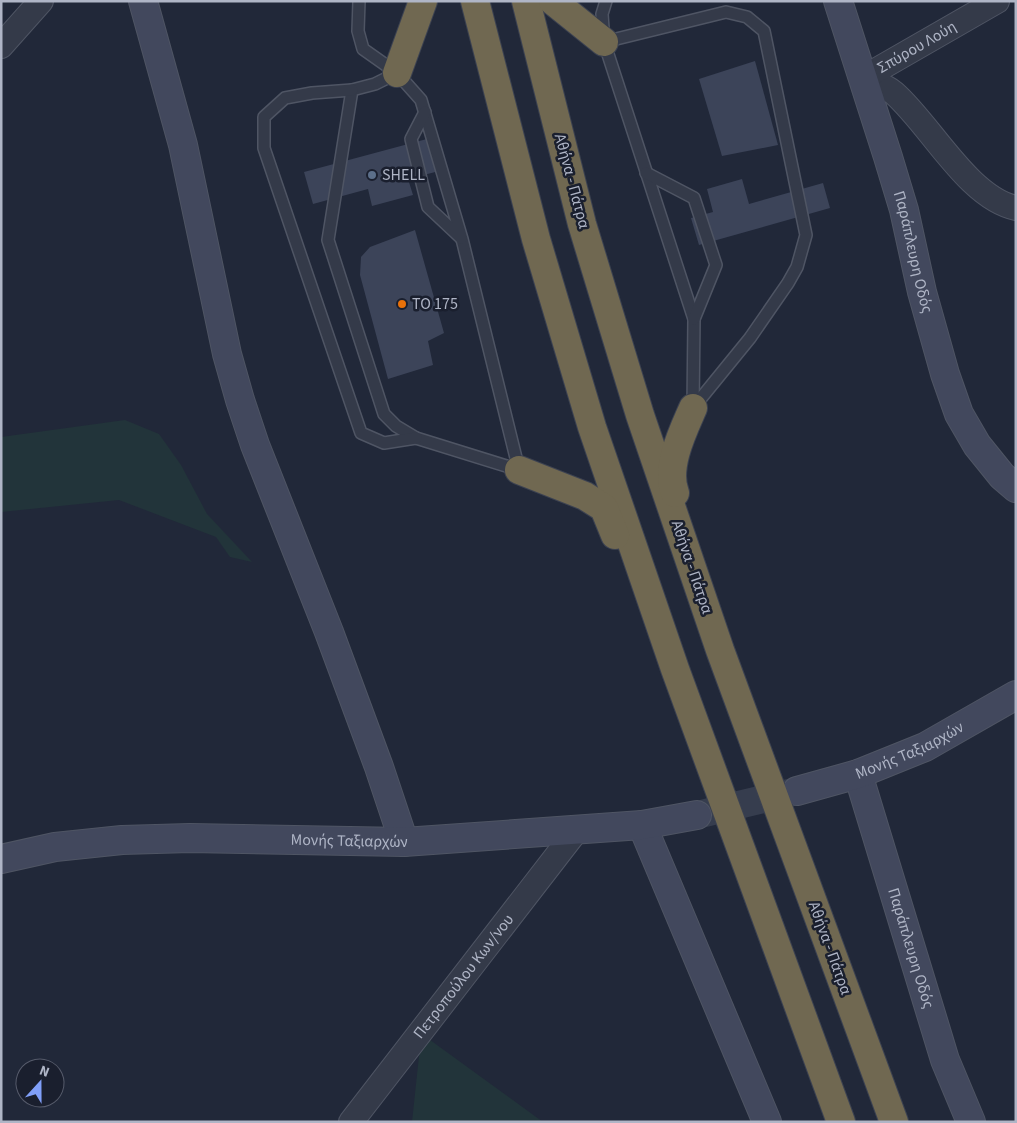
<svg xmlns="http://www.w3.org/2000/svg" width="1017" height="1123" viewBox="0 0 1017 1123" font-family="'Source Sans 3',sans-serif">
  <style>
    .green { fill: #22343a }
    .building { fill: #3c4459 }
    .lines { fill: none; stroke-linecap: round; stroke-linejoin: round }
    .secondary-tunnel { stroke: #363d4e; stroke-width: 28; stroke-dasharray: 28 14; stroke-linecap: butt }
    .lane-casing { stroke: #4f5564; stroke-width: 14 }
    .street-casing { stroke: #4f5564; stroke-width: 26 }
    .secondary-casing { stroke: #4f5564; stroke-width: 30 }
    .highway-casing { stroke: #3c4251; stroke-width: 30 }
    .lane { stroke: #343a49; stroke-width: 11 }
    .street { stroke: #343a49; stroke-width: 24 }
    .secondary { stroke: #42485d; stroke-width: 28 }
    .highway { stroke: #706851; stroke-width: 28 }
    .service-dot { fill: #5c6f8a; stroke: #1a1f2e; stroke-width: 2 }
    .food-dot { fill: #e8710a; stroke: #1a1f2e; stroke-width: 2 }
    .labels { text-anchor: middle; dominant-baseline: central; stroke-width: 5; stroke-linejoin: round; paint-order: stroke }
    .street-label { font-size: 16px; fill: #afb5c6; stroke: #1a1f2e }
    .poi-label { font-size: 16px; fill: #afb5c6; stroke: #1a1f2e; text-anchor: start }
  </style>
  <rect width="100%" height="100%" fill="#212839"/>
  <!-- green -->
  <g class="green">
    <path d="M125,420L159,434L181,465L207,514L252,562L230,557L216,537L119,500L1,512V437Z"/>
    <path d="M426,1037L543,1122H412L419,1056Z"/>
  </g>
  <!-- building -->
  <g class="building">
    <path d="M755,61L778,145L722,156L699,79Z"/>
    <path d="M438,136L447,169L408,179L413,195L372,206L368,189L313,204L304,172Z"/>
    <path d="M742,179L749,204L823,183L830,208L699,245L691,218L713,212L707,189Z"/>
    <path d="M415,230L444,333L428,341L433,365L388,379L360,275L361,257L370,247Z"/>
  </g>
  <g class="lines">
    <!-- secondary-tunnel -->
    <path class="secondary-tunnel" d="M697,815L797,791"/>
    <!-- lane casing -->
    <g class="lane-casing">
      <g id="lane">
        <path d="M359,1L358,31L363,49L397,73L421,100L462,239L519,470"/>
        <path d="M606,1L602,14L604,42L694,319L693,408"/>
        <path d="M604,42L726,12L747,17L764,31L806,235L797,267L788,283L750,338L693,408"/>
        <path d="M397,73L375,84L352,90L328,240L384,414L396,426L416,438L519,470"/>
        <path d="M352,90L312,93L285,98L264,117V148L361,433L384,443L416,438"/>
        <path d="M425,112L411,139L428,207L461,238"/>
        <path d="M646,173L694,198L716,265L694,319"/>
      </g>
    </g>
    <!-- street casing -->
    <g class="street-casing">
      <g id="street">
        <path d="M1,46L41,1"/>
        <path d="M863,78C873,82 886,86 894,93C930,124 968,198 1016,208"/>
        <path id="s1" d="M863,78L997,1"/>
        <path id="s2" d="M351,1122L576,831"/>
      </g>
    </g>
    <!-- secondary casing -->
    <g class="secondary-casing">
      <g id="secondary">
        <path d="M143,1L183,145L227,354L240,400L255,445L329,632L379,767L404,842"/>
        <path id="s3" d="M838,1L888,157L904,210L922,292L945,374L959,414L977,445L1002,476L1016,488"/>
        <path id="s4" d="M858,774L945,1060L971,1122"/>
        <path id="s5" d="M797,791L858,774L925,747L1016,695"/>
        <path d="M642,825L767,1122"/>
        <path id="s6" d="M1,859L55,847L122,840L190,838L404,842L642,825L697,815"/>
      </g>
    </g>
    <!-- highway casing -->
    <g class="highway-casing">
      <g id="highway">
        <path d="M475,1L536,239L592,427L675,669L841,1122"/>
        <path d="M526,1L582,224L640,415L720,650L894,1122"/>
        <path d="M553,1L604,42"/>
        <path d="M397,73L423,1"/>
        <path d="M519,470L585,496L604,508L615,535"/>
        <path d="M675,493C665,467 683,431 693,408"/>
      </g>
    </g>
    <!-- lane -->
    <use href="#lane" class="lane"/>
    <!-- street -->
    <use href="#street" class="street"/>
    <!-- secondary -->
    <use href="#secondary" class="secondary"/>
    <!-- highway -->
    <use href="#highway" class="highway"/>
  </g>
  <!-- markers -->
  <circle class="service-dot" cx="372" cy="175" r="5"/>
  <circle class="food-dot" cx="402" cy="304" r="5"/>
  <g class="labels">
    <!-- street labels -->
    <g class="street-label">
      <text stroke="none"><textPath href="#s1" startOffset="62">Σπύρου Λούη</textPath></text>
      <text transform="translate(572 181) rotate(75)">Αθήνα - Πάτρα</text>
      <text stroke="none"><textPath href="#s3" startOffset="262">Παράπλευρη Οδός</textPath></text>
      <text transform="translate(692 567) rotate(71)">Αθήνα - Πάτρα</text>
      <text stroke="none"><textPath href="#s5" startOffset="120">Μονής Ταξιαρχών</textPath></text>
      <text stroke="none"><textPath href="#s6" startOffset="350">Μονής Ταξιαρχών</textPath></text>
      <text transform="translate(830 948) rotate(70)">Αθήνα - Πάτρα</text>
      <text stroke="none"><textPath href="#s4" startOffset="182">Παράπλευρη Οδός</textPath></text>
      <text stroke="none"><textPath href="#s2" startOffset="184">Πετροπούλου Κων/νου</textPath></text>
    </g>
    <!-- poi labels -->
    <g class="poi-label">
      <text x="382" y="175">SHELL</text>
      <text x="412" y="304">TO 175</text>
    </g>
  </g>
  <!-- border -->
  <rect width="1017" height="1123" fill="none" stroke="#afb5c6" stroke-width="5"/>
  <!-- north arrow -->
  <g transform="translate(40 1083) rotate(21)"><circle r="24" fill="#1a1f2e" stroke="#565b6b"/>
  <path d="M0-4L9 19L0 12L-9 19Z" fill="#809ff9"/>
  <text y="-8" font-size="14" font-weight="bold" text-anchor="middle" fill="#afb5c6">N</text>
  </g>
</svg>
